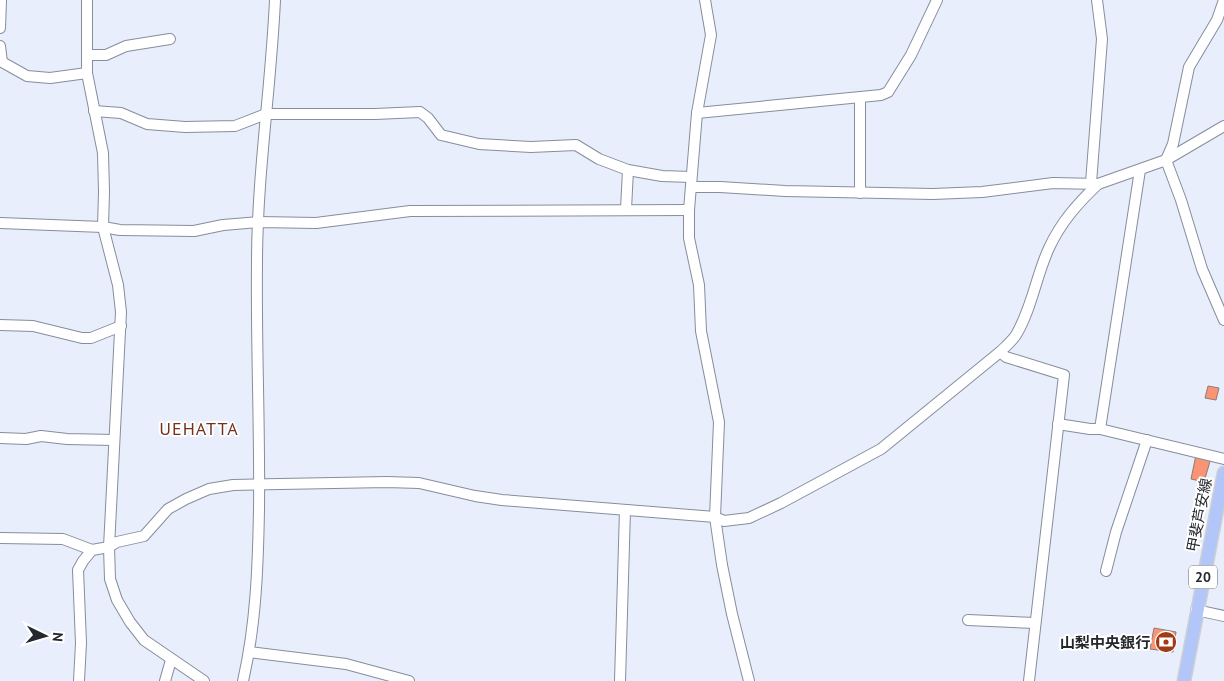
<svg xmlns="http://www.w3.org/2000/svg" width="1224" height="681" viewBox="0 0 1224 681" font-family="'PT Sans','Noto Sans JP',sans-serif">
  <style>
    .building { fill: #f99575; stroke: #8e7b75 }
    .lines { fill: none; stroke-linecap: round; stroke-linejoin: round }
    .minor-casing { stroke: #868d9c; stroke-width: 12 }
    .major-casing { stroke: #cfcfd1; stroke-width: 15 }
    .minor { stroke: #fff; stroke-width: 10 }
    .major { stroke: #b2c6fa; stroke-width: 12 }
    .labels { text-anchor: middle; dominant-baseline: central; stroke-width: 4; stroke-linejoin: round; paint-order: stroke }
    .shield { fill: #fff; stroke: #66686c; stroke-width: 1 }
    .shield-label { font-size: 14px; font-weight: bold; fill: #24272d }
    .street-label { font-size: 15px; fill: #24272d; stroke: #fff }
    .poi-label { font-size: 15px; font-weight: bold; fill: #24272d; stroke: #fff; text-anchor: end }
    .quarter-label { font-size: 18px; letter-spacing: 1px; fill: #73311a; stroke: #fff }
  </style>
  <rect width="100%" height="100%" fill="#e8eefc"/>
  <!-- building -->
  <g class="building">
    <path d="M1208,386L1219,388L1216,400L1205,398Z"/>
    <path d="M1196,455L1211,458L1204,482L1191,479Z"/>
    <path d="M1154,628L1176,632L1173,652L1150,649Z"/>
  </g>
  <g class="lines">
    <!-- minor casing -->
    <g class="minor-casing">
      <g id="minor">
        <path d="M87,0V73L103,153L104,192L103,227L118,285L121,312L109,547L110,579L117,600L130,622L144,640L204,681"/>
        <path d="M705,0L711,35L697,113L689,210V238L699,285L701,331L719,422L715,517L722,565L732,614L749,681"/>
        <path d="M1224,0L1217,20L1189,67L1173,144L1166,160L1181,200L1202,269L1224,320"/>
        <path d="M0,28L1,0"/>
        <path d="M0,46L2,62L27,76L50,78L87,73"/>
        <path d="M87,55H106L126,46L170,39"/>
        <path d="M94,111L121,113L147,124L185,127L235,126L266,114H375L420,112L428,118L441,135L479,144L531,147L576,145L599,159L628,170L662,176L691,177"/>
        <path d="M697,113L881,95L888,92L911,55L937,0"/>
        <path d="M1091,183L1102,39L1097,0"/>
        <path d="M691,187H720L785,191L933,194L982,192L1053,183L1098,184L1166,160L1224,126"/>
        <path d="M860,193V98"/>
        <path d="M626,209L628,170"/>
        <path d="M0,223L103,227L120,230L194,231L223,225L259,222L316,223L410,211L689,210"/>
        <path d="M0,325L33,326L82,338H91L121,326"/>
        <path d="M1000,352L1006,357L1064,375L1029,681"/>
        <path d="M1058,424L1090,429H1100L1224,459"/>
        <path d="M1100,429L1140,170"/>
        <path d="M0,438L26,439L41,436L67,439L114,440"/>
        <path d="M0,538L63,539L92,550L109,547L117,542L144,536L168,509L186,499L209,489L233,485L387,482L419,483L475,496L502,500L715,517L724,521L749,518L781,503L881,449L1000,352C1005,347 1012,341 1016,335C1032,308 1036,276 1049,248C1061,222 1078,203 1098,184"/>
        <path d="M1106,571L1116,532L1147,440"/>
        <path d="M1196,610L1224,616"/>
        <path d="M968,620L1035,623"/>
        <path d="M249,652L346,664L409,681"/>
        <path d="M79,681L81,643L78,570L83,561L92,550"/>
        <path d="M165,681L171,660"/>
        <path d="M243,681C256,624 258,567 259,509C260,427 256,345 257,263C257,175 271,88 275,0"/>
        <path d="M620,681L625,510"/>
      </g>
    </g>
    <!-- major casing -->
    <g class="major-casing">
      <path id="major" d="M1184,681L1224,473"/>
    </g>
    <!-- minor -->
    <use href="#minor" class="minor"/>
    <!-- major -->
    <use href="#major" class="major"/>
  </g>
  <!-- icons -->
  <defs>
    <g id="bank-disc" transform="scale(1.125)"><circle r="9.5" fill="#a13b15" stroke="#fff"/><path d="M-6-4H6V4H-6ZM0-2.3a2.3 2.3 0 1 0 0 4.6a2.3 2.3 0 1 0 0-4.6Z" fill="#fff"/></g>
  </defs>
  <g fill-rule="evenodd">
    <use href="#bank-disc" x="1166" y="642"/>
  </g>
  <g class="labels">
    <!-- shield labels -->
    <rect class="shield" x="1189" y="565.5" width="28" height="23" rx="4"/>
    <g class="shield-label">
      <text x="1203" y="577">20</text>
    </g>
    <!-- street labels -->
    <g class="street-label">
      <text transform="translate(1199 515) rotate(-79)">甲斐芦安線</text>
    </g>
    <!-- poi labels -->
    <g class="poi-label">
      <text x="1150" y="642">山梨中央銀行</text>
    </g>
    <!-- quarter labels -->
    <g class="quarter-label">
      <text x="199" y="428">UEHATTA</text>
    </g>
  </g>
  <!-- north arrow -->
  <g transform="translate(45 636) rotate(95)" stroke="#ffffff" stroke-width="4" paint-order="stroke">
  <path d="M0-4L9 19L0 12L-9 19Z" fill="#24272d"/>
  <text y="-8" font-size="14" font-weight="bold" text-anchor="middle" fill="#24272d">N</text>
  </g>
</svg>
